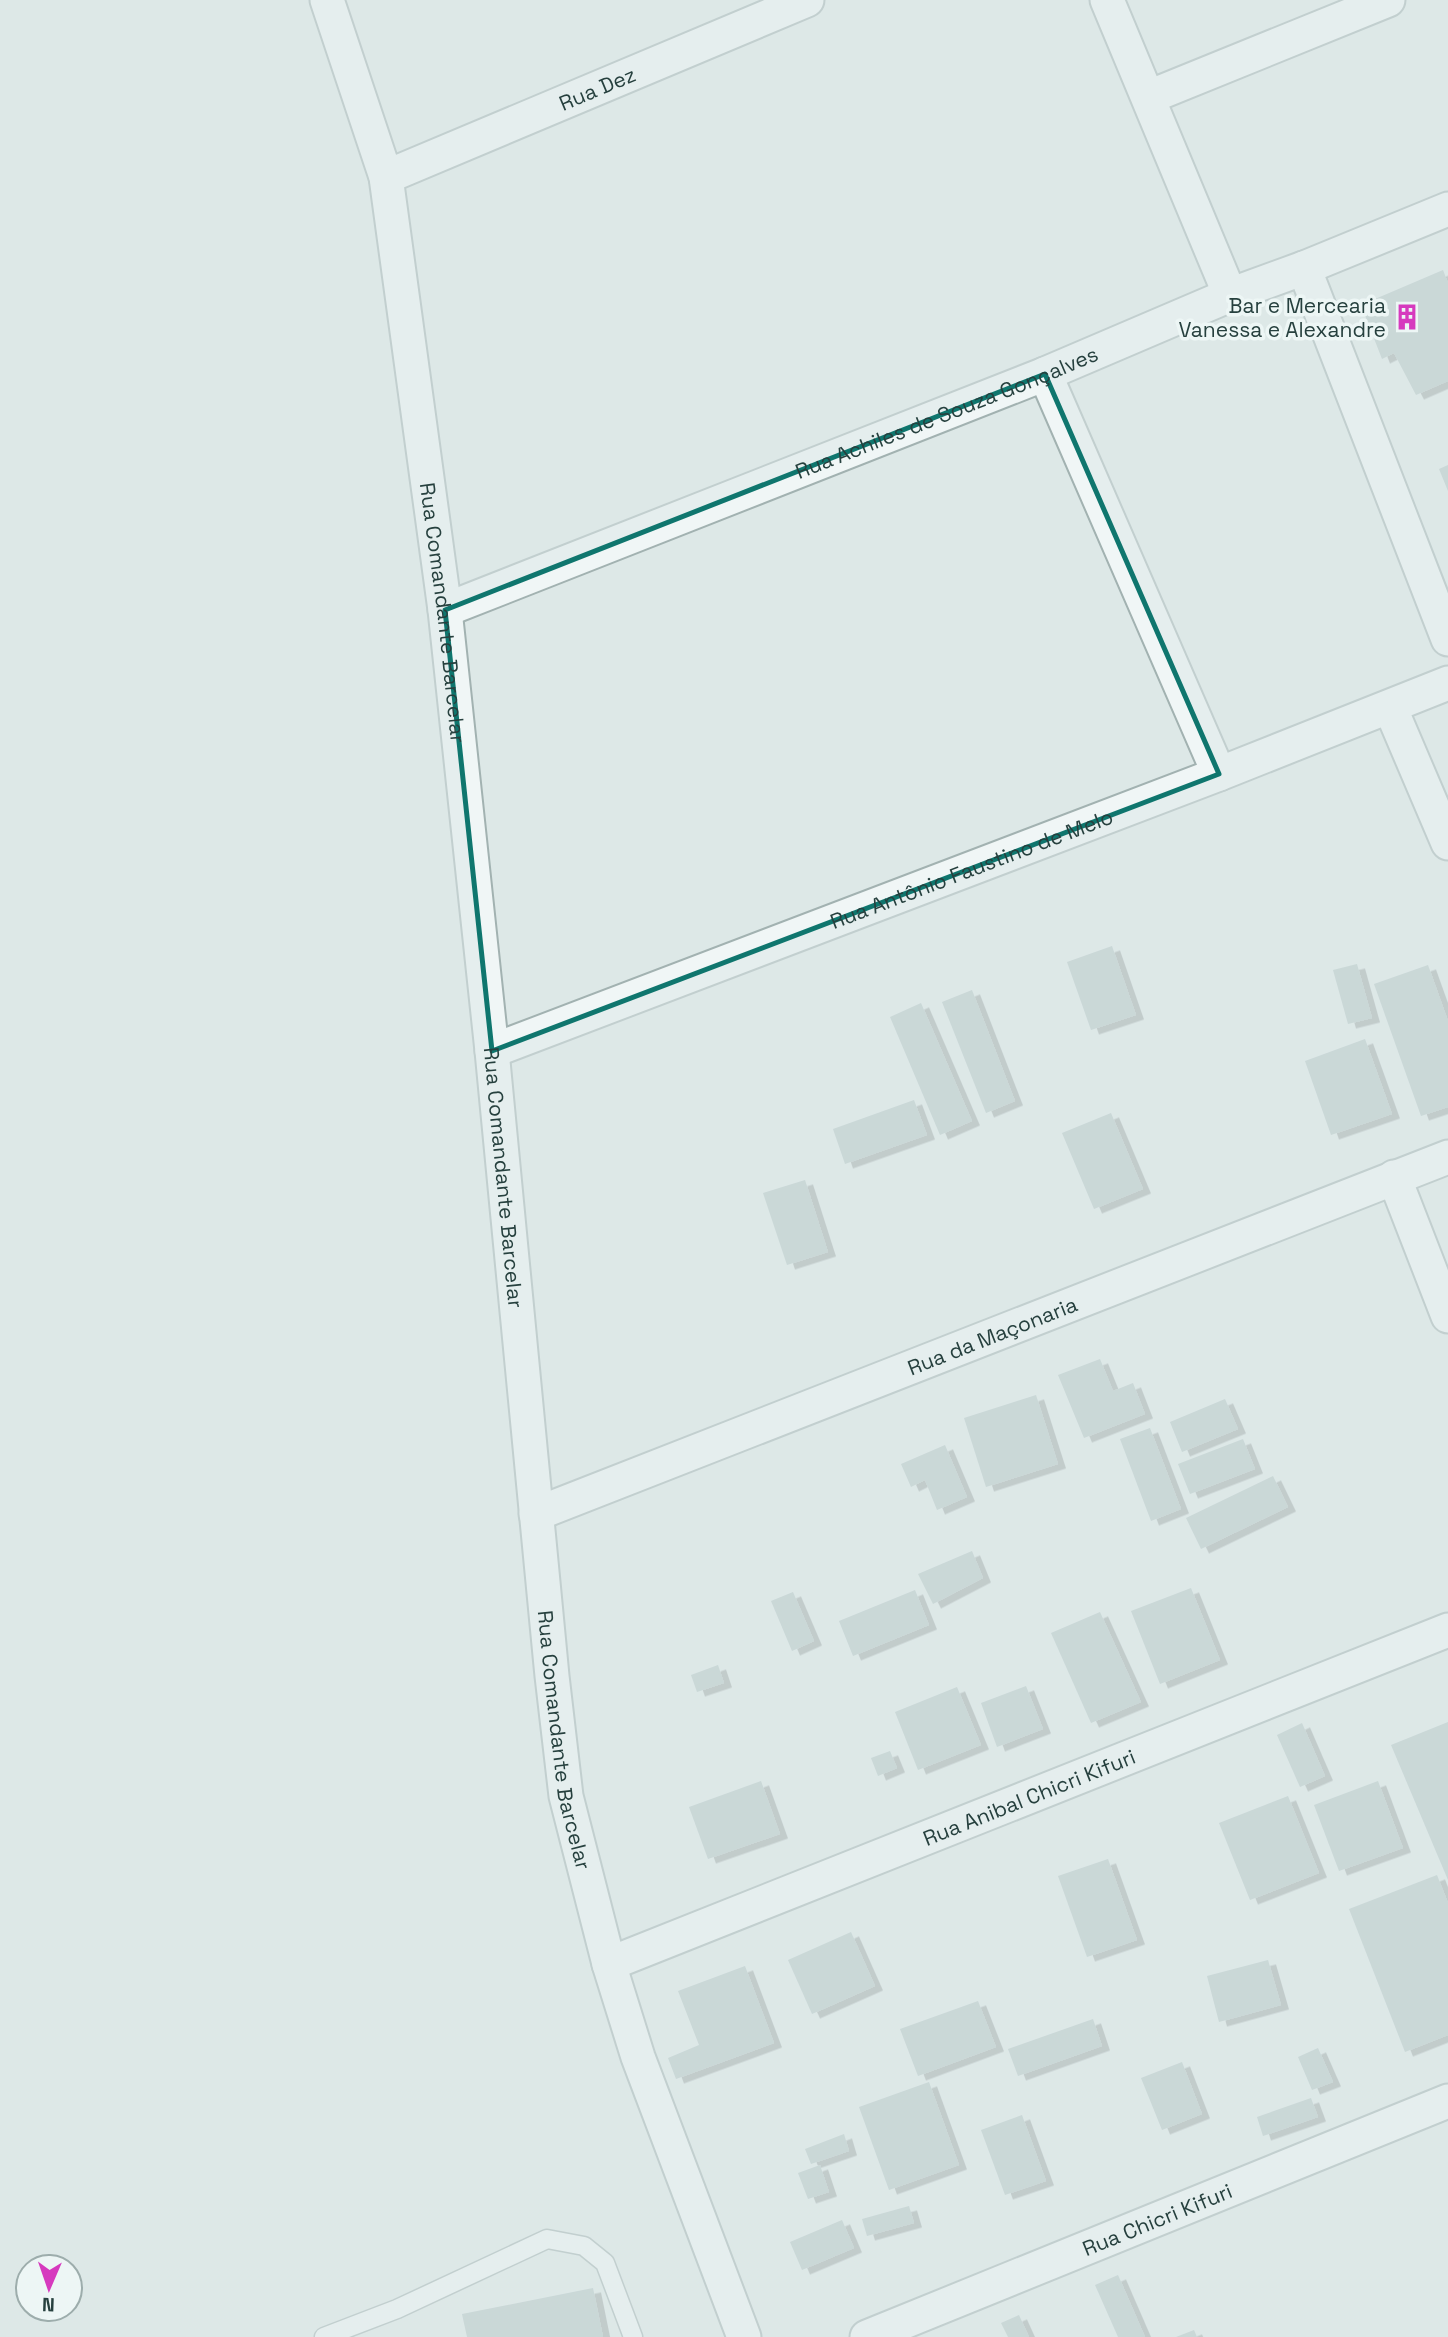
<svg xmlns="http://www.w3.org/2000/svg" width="1448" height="2337" viewBox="0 0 1448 2337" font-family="'Space Grotesk',sans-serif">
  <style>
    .building { fill: #b4c5c4; filter: url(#shadow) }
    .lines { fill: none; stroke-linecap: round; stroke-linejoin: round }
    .lane-casing { stroke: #a2b2b1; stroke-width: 21 }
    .street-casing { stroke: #a2b2b1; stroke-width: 37 }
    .lane { stroke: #f0f6f6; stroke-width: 18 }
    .street { stroke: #f0f6f6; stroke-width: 33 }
    .marked { fill: none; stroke: #0f766e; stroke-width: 5; stroke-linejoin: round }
    .labels { text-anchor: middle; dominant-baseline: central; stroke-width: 7; stroke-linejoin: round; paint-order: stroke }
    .street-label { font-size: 21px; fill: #26403e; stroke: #edf6f5 }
    .poi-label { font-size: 21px; fill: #26403e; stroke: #edf6f5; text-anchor: end }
  </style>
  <defs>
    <filter id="shadow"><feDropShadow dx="8" dy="4.5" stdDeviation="0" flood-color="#0004"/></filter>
  </defs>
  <rect width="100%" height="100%" fill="#dde8e7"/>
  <!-- building -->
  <g class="building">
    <path d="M1443,270L1448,283V381L1416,395L1394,353L1382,359L1361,305Z"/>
    <path d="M1448,465V491L1439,469Z"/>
    <path d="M1112,946L1136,1015L1091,1030L1067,962Z"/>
    <path d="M1357,964L1372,1018L1348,1024L1333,970Z"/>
    <path d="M1428,965L1448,1021V1107L1421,1116L1374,984Z"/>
    <path d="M972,990L1015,1101L986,1113L942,1002Z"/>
    <path d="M921,1003L972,1121L940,1135L890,1017Z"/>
    <path d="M1365,1039L1392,1114L1331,1135L1305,1061Z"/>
    <path d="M914,1100L927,1135L845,1164L833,1129Z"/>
    <path d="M1111,1113L1143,1189L1094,1209L1062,1133Z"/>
    <path d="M805,1180L828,1252L787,1265L763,1193Z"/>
    <path d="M1100,1359L1113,1391L1133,1383L1145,1414L1084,1438L1058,1375Z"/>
    <path d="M1036,1395L1058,1464L986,1487L964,1418Z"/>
    <path d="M1225,1399L1238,1429L1182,1452L1170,1422Z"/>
    <path d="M1150,1428L1181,1509L1151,1521L1120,1439Z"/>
    <path d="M1243,1439L1255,1469L1190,1494L1178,1464Z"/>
    <path d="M945,1445L967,1497L937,1510L925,1480L911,1487L901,1464Z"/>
    <path d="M1273,1476L1288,1507L1201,1549L1186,1518Z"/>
    <path d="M972,1551L983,1578L933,1604L918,1574Z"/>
    <path d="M1191,1588L1220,1660L1160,1684L1131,1611Z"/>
    <path d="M915,1590L929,1625L853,1656L839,1621Z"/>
    <path d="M793,1592L814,1641L792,1651L771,1601Z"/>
    <path d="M1100,1612L1141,1702L1091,1723L1051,1633Z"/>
    <path d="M718,1665L724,1683L697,1692L691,1675Z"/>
    <path d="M1026,1686L1043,1729L997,1747L981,1703Z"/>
    <path d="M957,1687L981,1745L918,1770L895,1712Z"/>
    <path d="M1448,1722V1880L1391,1745Z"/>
    <path d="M1302,1723L1325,1776L1300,1787L1277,1735Z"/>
    <path d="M890,1751L897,1768L878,1776L871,1758Z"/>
    <path d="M761,1781L780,1834L708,1859L689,1807Z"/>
    <path d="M1378,1781L1403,1848L1339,1871L1314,1805Z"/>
    <path d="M1288,1796L1319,1873L1250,1900L1219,1823Z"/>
    <path d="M1108,1859L1137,1940L1087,1957L1058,1876Z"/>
    <path d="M1437,1875L1448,1903V2035L1405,2052L1349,1909Z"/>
    <path d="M851,1932L875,1986L812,2014L788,1960Z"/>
    <path d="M1268,1960L1281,2005L1219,2022L1207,1976Z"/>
    <path d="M745,1966L774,2043L676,2079L668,2058L699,2045L678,1991Z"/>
    <path d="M978,2001L996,2047L918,2076L900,2029Z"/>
    <path d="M1093,2019L1102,2046L1018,2076L1008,2049Z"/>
    <path d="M1318,2048L1333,2082L1312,2090L1298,2057Z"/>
    <path d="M1182,2062L1202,2114L1162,2130L1141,2078Z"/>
    <path d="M929,2082L959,2165L889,2190L859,2107Z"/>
    <path d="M1311,2098L1318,2117L1263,2136L1257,2117Z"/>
    <path d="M1022,2115L1046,2181L1005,2195L981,2130Z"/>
    <path d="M844,2134L849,2151L811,2164L805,2149Z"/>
    <path d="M820,2165L829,2192L808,2199L798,2173Z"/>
    <path d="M909,2206L914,2223L867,2236L862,2219Z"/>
    <path d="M842,2220L854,2248L802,2270L790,2242Z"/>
    <path d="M1118,2275L1145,2337H1118L1095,2285Z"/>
    <path d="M593,2288L603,2337H467L462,2314Z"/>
    <path d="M1019,2315L1029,2337H1008L1001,2323Z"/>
    <path d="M1194,2330L1197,2337H1176Z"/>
  </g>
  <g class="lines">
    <!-- lane casing -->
    <g class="lane-casing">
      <path id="lane" d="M324,2337L397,2309L547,2239L584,2246L605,2263L633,2337"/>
    </g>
    <!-- street casing -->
    <g class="street-casing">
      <g id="street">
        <path id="s1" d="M327,0L386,177L445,610L492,1051L552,1676L566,1796L609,1964L638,2057L744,2337"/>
        <path d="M1107,0L1230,295"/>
        <path d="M1149,97L1388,0"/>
        <path id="s2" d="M386,177L807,0"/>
        <path d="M1304,268L1448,639"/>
        <path d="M1045,374L1219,774"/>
        <path id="s3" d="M445,610L1045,374L1230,295L1304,268L1448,209"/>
        <path d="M1390,707L1448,843"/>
        <path id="s4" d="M492,1051L1219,774L1448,683"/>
        <path d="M1394,1177L1448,1316"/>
        <path id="s5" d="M536,1514L1448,1157"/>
        <path id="s6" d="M609,1964L1448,1630"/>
        <path id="s7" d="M867,2337L1448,2101"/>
      </g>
    </g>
    <!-- lane -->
    <use href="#lane" class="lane"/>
    <!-- street -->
    <use href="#street" class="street"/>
  </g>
  <!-- marked area -->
  <path d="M0 0H1448V2337H0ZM1045,374L1219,774L492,1051L445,610Z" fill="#dde8e7" fill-opacity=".55" fill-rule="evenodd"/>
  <path class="marked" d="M1045,374L1219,774L492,1051L445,610Z"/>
  <!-- icons -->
  <defs>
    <g id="building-bare" transform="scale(2.1)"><path d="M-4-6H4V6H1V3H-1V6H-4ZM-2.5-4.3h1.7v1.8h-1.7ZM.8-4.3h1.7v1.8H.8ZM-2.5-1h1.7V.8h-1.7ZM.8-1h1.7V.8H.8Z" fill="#d63abe" stroke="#edf6f5" stroke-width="2.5" paint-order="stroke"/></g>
  </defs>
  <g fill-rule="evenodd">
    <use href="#building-bare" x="1407" y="317"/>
  </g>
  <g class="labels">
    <!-- street labels -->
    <g class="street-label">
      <text stroke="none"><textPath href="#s2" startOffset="229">Rua Dez</textPath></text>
      <text stroke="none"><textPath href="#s3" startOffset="539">Rua Achiles de Souza Gonçalves</textPath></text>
      <text stroke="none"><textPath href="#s1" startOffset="626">Rua Comandante Barcelar</textPath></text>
      <text stroke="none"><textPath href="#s4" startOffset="513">Rua Antônio Faustino de Melo</textPath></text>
      <text stroke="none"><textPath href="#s1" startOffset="1194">Rua Comandante Barcelar</textPath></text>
      <text stroke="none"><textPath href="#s5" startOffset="490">Rua da Maçonaria</textPath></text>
      <text stroke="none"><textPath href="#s1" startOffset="1760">Rua Comandante Barcelar</textPath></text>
      <text stroke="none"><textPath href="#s6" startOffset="452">Rua Anibal Chicri Kifuri</textPath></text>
      <text stroke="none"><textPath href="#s7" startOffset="313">Rua Chicri Kifuri</textPath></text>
    </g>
    <!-- poi labels -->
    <g class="poi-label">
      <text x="1386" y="305">Bar e Mercearia<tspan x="1386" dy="24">Vanessa e Alexandre</tspan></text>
    </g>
  </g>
  <!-- north arrow -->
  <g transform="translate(49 2288) rotate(182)"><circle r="33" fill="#edf6f5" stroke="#9dadac" stroke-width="2"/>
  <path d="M0-5L12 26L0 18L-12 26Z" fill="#d63abe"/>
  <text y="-10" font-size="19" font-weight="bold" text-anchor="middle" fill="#26403e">N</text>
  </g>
</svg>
